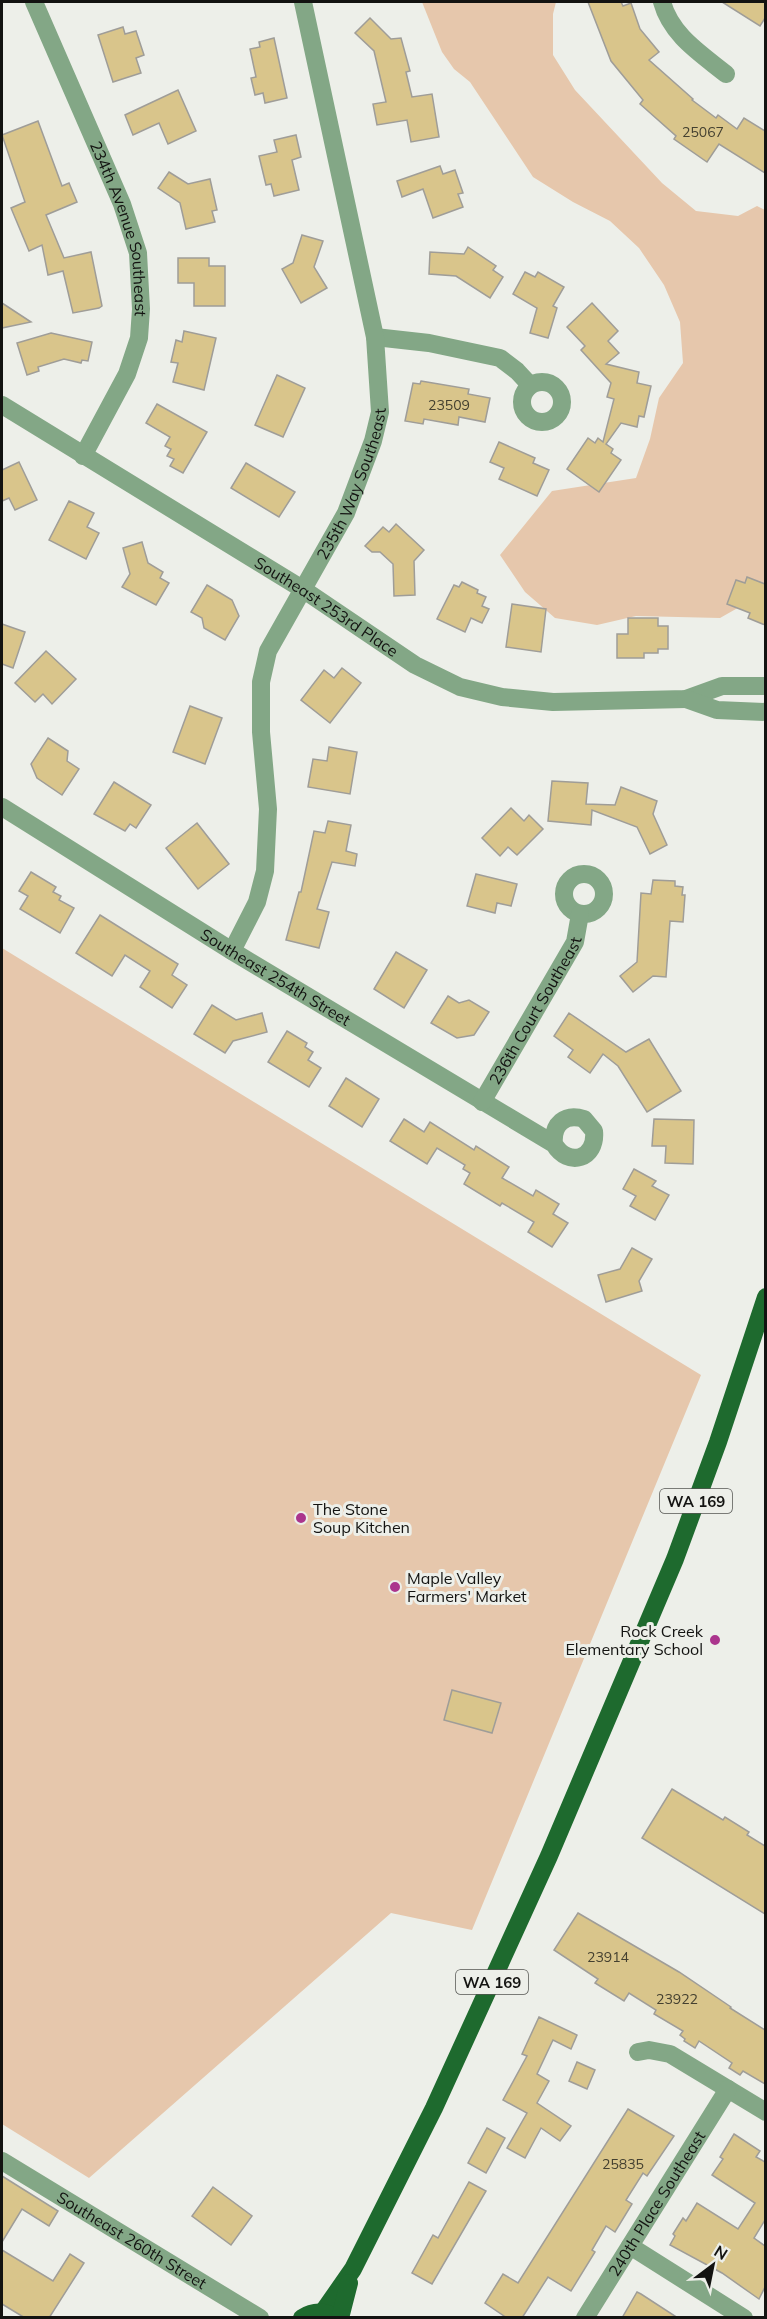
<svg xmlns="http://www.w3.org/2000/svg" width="767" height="2319" viewBox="0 0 767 2319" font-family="Mulish,sans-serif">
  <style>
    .green { fill: #e6c7ac }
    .building { fill: #d9c58b; stroke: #9f9d98; stroke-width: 1.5 }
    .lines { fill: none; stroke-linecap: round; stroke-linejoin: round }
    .minor { stroke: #83a786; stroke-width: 18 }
    .major { stroke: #1e6a2e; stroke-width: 18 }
    .poi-dot { fill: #ab358d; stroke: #edefe9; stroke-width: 2 }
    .labels { text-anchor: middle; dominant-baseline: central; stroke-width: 6; stroke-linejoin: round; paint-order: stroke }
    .number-label { font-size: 14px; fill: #444030 }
    .shield { fill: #edefe9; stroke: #545552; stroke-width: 1.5 }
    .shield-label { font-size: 15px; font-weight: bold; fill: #131311 }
    .street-label { font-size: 16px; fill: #131311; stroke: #edefe9 }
    .poi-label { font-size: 16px; fill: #131311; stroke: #edefe9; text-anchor: start }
  </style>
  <rect width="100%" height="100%" fill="#edefe9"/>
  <!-- green -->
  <g class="green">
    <path d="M422,2H556L553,14V55L575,90L662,183L696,211L738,216L757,206L765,210V584L757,597L720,618L636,616L597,625L555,618L525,592L500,555L552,491L636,478L650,439L659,398L683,363L680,322L664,285L639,248L610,221L573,202L533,177L470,82L454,69L442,52Z"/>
    <path d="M2,948L701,1375L472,1930L391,1913L89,2178L2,2124Z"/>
  </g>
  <!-- building -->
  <g class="building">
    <path d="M588,2H621L623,6L631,3L640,29L659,52L649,60L693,99L692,100L716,118L718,115L737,129L744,118L765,131V173L719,144L707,162L674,139L676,136L640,104L643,100L611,61Z"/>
    <path d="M722,2H765V18L760,26Z"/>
    <path d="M370,18L391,39L401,38L410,71L406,72L412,97L432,94L439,137L411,142L407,120L377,125L373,104L386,102L374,51L355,33Z"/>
    <path d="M123,27L125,34L136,31L144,55L136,58L141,73L113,82L98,35Z"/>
    <path d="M274,38L287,98L265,103L263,93L255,95L251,78L256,77L250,49L260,47L259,42Z"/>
    <path d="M178,90L196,131L168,144L159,123L133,135L125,115Z"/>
    <path d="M38,121L62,186L69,183L77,202L46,215L64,258L91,252L102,306L99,308L73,313L63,271L48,275L42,245L29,251L11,208L25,202L2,135Z"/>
    <path d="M296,135L301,157L292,160L299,190L274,196L271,184L266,185L259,156L277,152L274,140Z"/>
    <path d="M440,166L443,174L455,170L463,193L458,194L463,207L433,218L423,189L402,197L397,181Z"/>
    <path d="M169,172L188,184L210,179L217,210L212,211L215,222L186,229L180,203L158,188Z"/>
    <path d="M302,235L323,241L314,267L327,288L301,303L282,269L293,263Z"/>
    <path d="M468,247L496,266L493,270L503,277L490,298L456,276L429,274L430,252L464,254Z"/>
    <path d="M178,258H209V266H225V306H194V283H178Z"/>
    <path d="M525,272L535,277L538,272L564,287L553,306L557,308L548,338L530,333L537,308L513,294Z"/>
    <path d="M2,303L31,322L2,328Z"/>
    <path d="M592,303L618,331L608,341L619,353L606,364L639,372L637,383L651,386L644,417L639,416L637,427L621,423L606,444L613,449L611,453L621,460L599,492L567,469L588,438L595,443L598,438L603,442L614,399L607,397L611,383L581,350L585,346L567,327Z"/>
    <path d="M184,331L216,338L204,390L173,382L178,363L171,362L176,340L182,342Z"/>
    <path d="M51,333L92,342L88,361L82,360L81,363L64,359L38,367L39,371L27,375L17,343Z"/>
    <path d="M277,375L305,388L283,437L255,425Z"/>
    <path d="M421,381L469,389L468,394L490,398L485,422L459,417L458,425L424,419L423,424L405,421L413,383L420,384Z"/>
    <path d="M157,404L207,432L183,473L170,466L174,459L167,456L171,449L165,446L170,437L146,423Z"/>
    <path d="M499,442L535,458L533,463L549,470L537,496L499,479L504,468L490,462Z"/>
    <path d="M19,462L37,500L15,510L9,498L2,501V470Z"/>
    <path d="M246,463L295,492L279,517L231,488Z"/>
    <path d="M69,501L94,513L87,527L99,533L86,559L49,540Z"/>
    <path d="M396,524L424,550L414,561L415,595L394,596L393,564L380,552H372L365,546L383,527L389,532Z"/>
    <path d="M142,542L148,563L163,572L160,578L169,583L156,605L122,587L130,574L123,548Z"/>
    <path d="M747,577L765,584V625L748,618L750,613L727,604L736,580L745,583Z"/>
    <path d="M462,582L478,590L477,593L486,597L482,606L489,609L482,623L471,618L465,632L437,619L454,585L459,587Z"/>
    <path d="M207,585L232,600L239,616L225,640L204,628L202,618L191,612Z"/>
    <path d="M512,604L546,609L541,652L506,647Z"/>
    <path d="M628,618H658V626H668V649H658V653H644V658H617V634H628Z"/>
    <path d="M2,624L25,632L13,668L2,664Z"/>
    <path d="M46,651L76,679L52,704L43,694L35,702L15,683Z"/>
    <path d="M342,668L361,683L330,723L301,700L324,670L334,678Z"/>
    <path d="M190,706L222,718L205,764L173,752Z"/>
    <path d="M48,738L68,751L67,761L79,769L62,795L37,778L31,764Z"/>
    <path d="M329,747L357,752L350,794L308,787L313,759L327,761Z"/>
    <path d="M552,781L588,783L586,804L615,805L621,787L657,801L653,814L667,845L650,854L637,827L592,810L591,825L548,821Z"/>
    <path d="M114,782L151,805L136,828L130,824L125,831L94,814Z"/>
    <path d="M511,808L524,821L529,815L543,829L517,855L508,847L500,856L482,838Z"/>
    <path d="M328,821L351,825L346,851L357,854L355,866L332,862L317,909L329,912L319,948L286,940L299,892H301L314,831L325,833Z"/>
    <path d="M197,823L229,864L198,889L166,848Z"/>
    <path d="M31,872L56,887L53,892L61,896L59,900L74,908L60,933L20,909L28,896L19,891Z"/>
    <path d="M476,874L517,884L511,906L497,903L495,913L467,906Z"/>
    <path d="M653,880L675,881V886L683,887L682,895H685L683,922L670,921L666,977L653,976L633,992L620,976L637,962L641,893L651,894Z"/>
    <path d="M100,915L178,964L172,975L187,985L172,1008L140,987L150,971L125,955L112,976L76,953Z"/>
    <path d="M396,952L427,970L404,1008L374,989Z"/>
    <path d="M448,996L459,1003L469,1000L489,1012L474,1035L457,1038L431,1023Z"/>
    <path d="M212,1005L236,1020L262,1013L267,1032L233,1041L225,1053L194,1034Z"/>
    <path d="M569,1013L626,1052L649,1039L681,1091L647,1112L618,1066L603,1054L590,1073L568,1057L573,1050L554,1036Z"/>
    <path d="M287,1031L307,1043L305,1047L313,1052L308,1060L321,1068L309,1087L268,1062Z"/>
    <path d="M346,1078L379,1099L362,1127L329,1106Z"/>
    <path d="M404,1119L424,1132L430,1122L474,1150L476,1146L509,1167L502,1178L533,1196L536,1190L559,1204L553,1214L568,1223L552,1247L528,1232L534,1222L502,1203L500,1206L464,1184L470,1173L463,1169L465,1165L437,1148L427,1164L390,1141Z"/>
    <path d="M654,1119L694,1120L693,1164L665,1163L666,1146H652Z"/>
    <path d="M634,1169L656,1181L652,1186L669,1195L655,1220L630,1206L636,1196L623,1189Z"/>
    <path d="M632,1248L652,1259L639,1281L642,1291L606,1302L598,1275L620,1269Z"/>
    <path d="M452,1690L501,1703L492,1733L444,1720Z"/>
    <path d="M672,1789L723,1820L725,1817L749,1832L747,1835L765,1846V1914L642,1838Z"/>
    <path d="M578,1913L679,1972L731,2007L730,2008L765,2030V2084L743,2071L740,2075L729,2068L732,2063L699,2041L695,2048L684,2041L685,2039L680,2035L683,2031L654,2014L656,2010L629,1993L624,2001L595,1983L598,1979L554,1950Z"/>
    <path d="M539,2017L577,2035L571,2049L553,2040L537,2074L549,2081L537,2103L571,2126L560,2141L541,2128L525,2158L507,2148L527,2113L503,2100L527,2056L522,2054Z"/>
    <path d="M577,2062L595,2070L587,2089L569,2081Z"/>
    <path d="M628,2109L674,2136L647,2176L643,2173L626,2200L632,2204L615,2232L606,2226L592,2250L595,2252L571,2291L548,2277L522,2318H507L485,2303L503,2274L518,2283Z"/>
    <path d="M487,2128L505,2138L486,2173L468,2163Z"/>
    <path d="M734,2134L760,2151L756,2157L765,2162V2220L754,2238L765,2246V2287L759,2299L722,2273L670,2245L675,2236L673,2234L683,2218L686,2221L697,2203L738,2229L755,2203L712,2175L723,2159L720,2157Z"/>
    <path d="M2,2176L58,2211L49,2226L22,2209L2,2242Z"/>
    <path d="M469,2182L486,2191L432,2284L412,2273L433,2235L438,2238Z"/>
    <path d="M213,2187L252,2216L231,2245L192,2216Z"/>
    <path d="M2,2250L53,2281L70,2254L84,2263L49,2318H25L2,2304Z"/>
    <path d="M637,2292L641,2294L678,2318H622Z"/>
  </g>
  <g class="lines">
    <!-- minor -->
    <g class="minor">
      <path id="s1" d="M34,2L122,204L138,253L141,309L139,338L127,374L83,456"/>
      <path d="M662,2C671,35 700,53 726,74"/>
      <path d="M375,337L429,343L500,358L517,371L530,385"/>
      <circle cx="542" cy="402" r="20"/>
      <path id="s2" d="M2,405L304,590L415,665L460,687L502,697L553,702L686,699L722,686H766"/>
      <path d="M686,699L717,710L766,712"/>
      <path id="s3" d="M2,807L232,951L554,1144C568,1168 597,1159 594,1131L584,1119C565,1113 552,1124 554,1144"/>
      <circle cx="584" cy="894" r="20"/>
      <path id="s4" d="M232,951L257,902L265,871L268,809L261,732V682L268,651L346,513L373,441L380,412L375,337L303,2"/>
      <path id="s5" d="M482,1102L575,942L580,914"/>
      <path d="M638,2052L649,2050L670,2054L766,2112"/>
      <path id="s6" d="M2,2161L260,2318"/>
      <path d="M630,2246L744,2318"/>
      <path id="s7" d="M585,2318L728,2089"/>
    </g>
    <!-- major -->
    <g class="major">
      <path d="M323,2312L353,2269L434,2108L549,1856L675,1559L718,1442L766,1297"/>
      <path d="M302,2318C313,2311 324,2311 335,2317"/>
      <path d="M340,2318L349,2283"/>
    </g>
  </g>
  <!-- markers -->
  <g class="poi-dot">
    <circle cx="301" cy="1518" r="6"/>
    <circle cx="395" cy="1587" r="6"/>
    <circle cx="715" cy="1640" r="6"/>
  </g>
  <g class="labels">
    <!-- number labels -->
    <g class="number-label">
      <text x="703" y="132">25067</text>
      <text x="449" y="405">23509</text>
      <text x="608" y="1957">23914</text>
      <text x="677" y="1999">23922</text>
      <text x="623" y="2164">25835</text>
    </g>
    <!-- shield labels -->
    <g class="shield">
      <rect x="660" y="1489" width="72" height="24" rx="4.5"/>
      <rect x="456" y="1970" width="72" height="24" rx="4.5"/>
    </g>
    <g class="shield-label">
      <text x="696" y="1501">WA 169</text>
      <text x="492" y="1982">WA 169</text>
    </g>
    <!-- street labels -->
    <g class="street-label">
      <text stroke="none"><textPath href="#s1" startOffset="244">234th Avenue Southeast</textPath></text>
      <text stroke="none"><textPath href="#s4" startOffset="496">235th Way Southeast</textPath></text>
      <text stroke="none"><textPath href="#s2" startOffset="382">Southeast 253rd Place</textPath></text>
      <text stroke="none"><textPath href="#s3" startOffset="322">Southeast 254th Street</textPath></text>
      <text stroke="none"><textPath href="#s5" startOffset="106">236th Court Southeast</textPath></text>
      <text stroke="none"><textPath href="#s7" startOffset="135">240th Place Southeast</textPath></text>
      <text stroke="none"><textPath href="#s6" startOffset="152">Southeast 260th Street</textPath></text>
    </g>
    <!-- poi labels -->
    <g class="poi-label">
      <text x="313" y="1509">The Stone<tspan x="313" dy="18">Soup Kitchen</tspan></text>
      <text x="407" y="1578">Maple Valley<tspan x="407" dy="18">Farmers' Market</tspan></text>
      <text x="703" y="1631" text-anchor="end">Rock Creek<tspan x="703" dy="18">Elementary School</tspan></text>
    </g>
  </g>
  <!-- border -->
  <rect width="767" height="2319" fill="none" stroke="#131311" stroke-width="6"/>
  <!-- north arrow -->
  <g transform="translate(713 2265) rotate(32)" stroke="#edefe9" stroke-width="4.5" paint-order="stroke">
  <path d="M0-4.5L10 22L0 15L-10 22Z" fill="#131311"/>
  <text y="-9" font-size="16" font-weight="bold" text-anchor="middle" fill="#131311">N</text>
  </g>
</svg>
